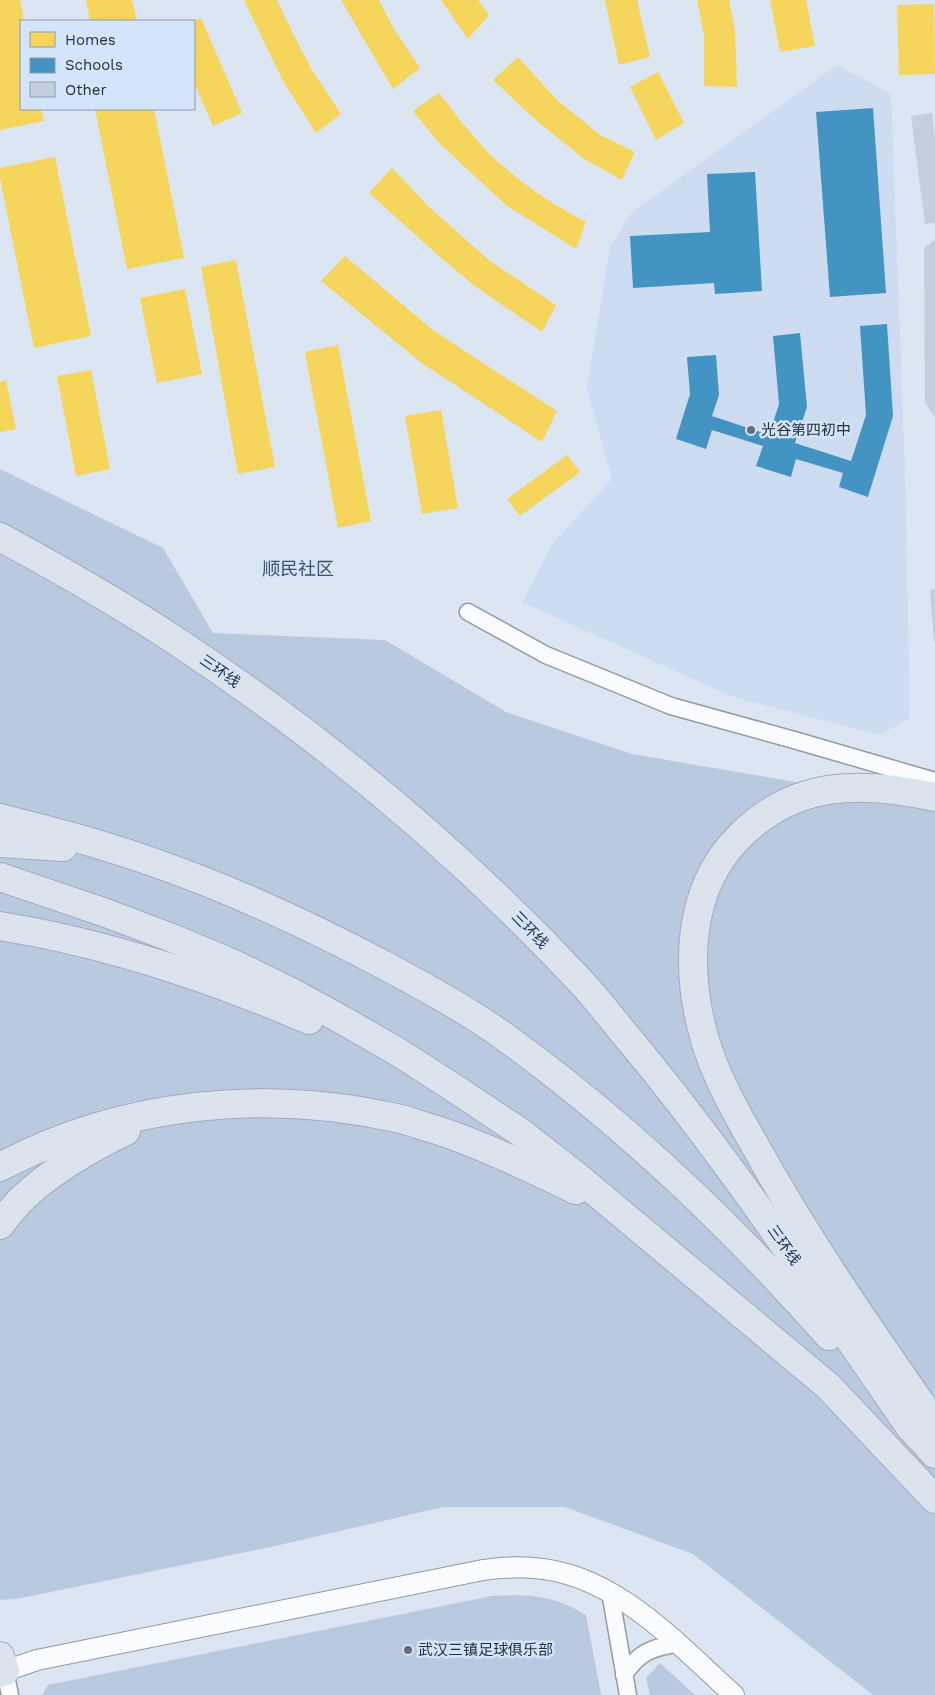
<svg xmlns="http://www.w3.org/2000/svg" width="935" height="1695" viewBox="0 0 935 1695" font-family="'Work Sans','Noto Sans SC',sans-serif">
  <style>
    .built { fill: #cedcf1 }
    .green { fill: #b8c9e0 }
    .homes { fill: #f6d55c }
    .schools { fill: #4393c3 }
    .building { fill: #c4cfde }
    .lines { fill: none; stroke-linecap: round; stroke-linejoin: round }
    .minor-casing { stroke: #939aa4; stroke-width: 19 }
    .tertiary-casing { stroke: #939aa4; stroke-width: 22 }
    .trunk-casing { stroke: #a0acbc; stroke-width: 30 }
    .minor { stroke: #fafbfd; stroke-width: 16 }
    .tertiary { stroke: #fafbfd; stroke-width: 20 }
    .trunk { stroke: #dce3ec; stroke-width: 28 }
    .poi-dot { fill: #676e78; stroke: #d4e4fa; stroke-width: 2 }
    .labels { text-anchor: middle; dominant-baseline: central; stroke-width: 5; stroke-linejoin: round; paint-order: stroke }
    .poi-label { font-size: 15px; fill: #282e37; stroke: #d4e4fa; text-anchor: start }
    .street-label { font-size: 15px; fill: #282e37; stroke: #d4e4fa }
    .quarter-label { font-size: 18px; fill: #435062; stroke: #d4e4fa }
  </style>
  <rect width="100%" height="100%" fill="#dce5f2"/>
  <!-- built -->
  <path class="built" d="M837,65L891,94L905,471L910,718L880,735L733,697L522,602L553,543L612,479L587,389L610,247L631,213Z"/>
  <!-- green -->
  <g class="green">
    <path d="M0,469L163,548L213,633L385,640L506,712L632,754L918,803L935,809V1695H873L693,1554L565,1507H443L271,1547L21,1598L0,1600Z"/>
    <path d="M518,1595C546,1597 561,1600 586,1615L601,1695H42L48,1685L492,1596Z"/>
    <path d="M660,1663L695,1695H650L646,1678Z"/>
  </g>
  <!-- homes -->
  <g class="homes">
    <path d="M0,0H20L24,21H21V109H41L44,121L0,130Z"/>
    <path d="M86,0H132L137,21H90Z"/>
    <path d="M244,0H277L293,34L312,70L341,114L316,133L283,81Z"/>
    <path d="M341,0H379L394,29L420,68L393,89Z"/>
    <path d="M441,0H478L489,15L468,39Z"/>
    <path d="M605,0H637L650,57L619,65Z"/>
    <path d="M697,0H729L735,31L737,87L704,86V36Z"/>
    <path d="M770,0H806L815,46L780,52Z"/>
    <path d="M934,4L935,74L899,75L897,5Z"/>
    <path d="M201,18L242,113L213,126L194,82V21Z"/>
    <path d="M518,57L556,99L600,135L635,152L622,180L584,159L537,121L493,80Z"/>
    <path d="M658,72L684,123L656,140L630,87Z"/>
    <path d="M439,93L463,124L490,155L522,182L555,205L586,222L576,249L507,206L440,144L413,111Z"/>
    <path d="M95,109H154L184,258L127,269Z"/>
    <path d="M55,157L91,336L34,348L0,178V168Z"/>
    <path d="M392,168L429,207L490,261L556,305L542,332L476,287L440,257L369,193Z"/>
    <path d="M345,256L434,331L557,411L542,442L423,364L321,281Z"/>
    <path d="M236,260L275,467L238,474L201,267Z"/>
    <path d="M185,289L202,374L157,383L140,298Z"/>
    <path d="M338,345L371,521L338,528L305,352Z"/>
    <path d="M91,370L110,469L76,476L57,376Z"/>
    <path d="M6,380L16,429L0,432V382Z"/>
    <path d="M441,410L458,508L422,514L405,416Z"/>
    <path d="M567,455L580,472L520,516L507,499Z"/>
  </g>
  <!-- schools -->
  <g class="schools">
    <path d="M873,108L886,293L830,297L816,112Z"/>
    <path d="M755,172L762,291L715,294L714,283L633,288L630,236L710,232L707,174Z"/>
    <path d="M887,324L893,416L868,497L839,487L843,473L796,459L791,477L756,466L763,446L712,430L706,449L676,439L690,394L687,357L716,355L719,395L712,416L769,435L779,404L773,336L800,333L807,407L795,443L851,461L866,415L860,326Z"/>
  </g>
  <!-- building -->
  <g class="building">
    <path d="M932,113L935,139V223L925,224L911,116Z"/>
    <path d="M935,240V417L925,403L924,248Z"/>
    <path d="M935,589V642H934L930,590Z"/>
  </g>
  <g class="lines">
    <!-- minor casing -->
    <g class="minor-casing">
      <g id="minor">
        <path d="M468,612L546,655L671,706L794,740L935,781"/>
        <path d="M610,1592L628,1695"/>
        <path d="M5,1671L10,1695"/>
        <path d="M624,1675C638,1653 652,1647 677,1644"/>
      </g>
    </g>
    <!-- tertiary casing -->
    <g class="tertiary-casing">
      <path id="tertiary" d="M5,1671L37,1660L483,1570C500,1568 516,1566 533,1568C615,1573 677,1644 734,1695"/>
    </g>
    <!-- trunk casing -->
    <g class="trunk-casing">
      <g id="trunk">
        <path d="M0,537C59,569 117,602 173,639C322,737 461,853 583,984C602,1005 619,1028 637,1049C736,1169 821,1299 910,1427L935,1454"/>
        <path d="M935,797C862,781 795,780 739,837C686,890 685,971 705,1040C717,1081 741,1121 762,1158C814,1251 875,1337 935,1424"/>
        <path d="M0,818C53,831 107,845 158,864C235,891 310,926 382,964C423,986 464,1008 502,1035C623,1122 731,1225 829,1336"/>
        <path d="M0,843L63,847"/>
        <path d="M0,877L106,913L172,938L236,965L293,993L344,1021L398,1052L457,1090L520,1132L574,1174L828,1386L935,1499"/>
        <path d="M0,926C107,943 209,977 309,1020"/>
        <path d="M0,1167C122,1102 267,1088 401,1119C413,1122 425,1127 437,1130C485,1146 530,1168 576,1190"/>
        <path d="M0,1225C7,1216 14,1206 23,1198C52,1170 89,1149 126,1131"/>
        <path d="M0,1656L5,1671L0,1673"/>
      </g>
    </g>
    <!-- minor -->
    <use href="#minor" class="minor"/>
    <!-- tertiary -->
    <use href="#tertiary" class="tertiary"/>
    <!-- trunk -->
    <use href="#trunk" class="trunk"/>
  </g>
  <!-- markers -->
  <g class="poi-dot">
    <circle cx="751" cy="430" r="5"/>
    <circle cx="408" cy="1650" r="5"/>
  </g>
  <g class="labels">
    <!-- poi labels -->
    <g class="poi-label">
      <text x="761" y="430">光谷第四初中</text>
      <text x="418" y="1650">武汉三镇足球俱乐部</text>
    </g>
    <!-- street labels -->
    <g class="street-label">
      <text transform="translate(220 671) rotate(35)">三环线</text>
      <text transform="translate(530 930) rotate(46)">三环线</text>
      <text transform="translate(784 1245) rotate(55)">三环线</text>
    </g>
    <!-- quarter labels -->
    <g class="quarter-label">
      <text x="298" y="568">顺民社区</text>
    </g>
  </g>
  <!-- legend -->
  <rect x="20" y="20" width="175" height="90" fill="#d4e4fa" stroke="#8f9bac"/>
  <rect x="30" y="32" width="25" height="15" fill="#f6d55c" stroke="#8f9bac"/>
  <text x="65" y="45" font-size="15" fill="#282e37">Homes</text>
  <rect x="30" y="58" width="25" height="15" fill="#4393c3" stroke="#8f9bac"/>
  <text x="65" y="70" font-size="15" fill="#282e37">Schools</text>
  <rect x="30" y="82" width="25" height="15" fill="#c4cfde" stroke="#8f9bac"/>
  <text x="65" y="95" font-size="15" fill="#282e37">Other</text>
</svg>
